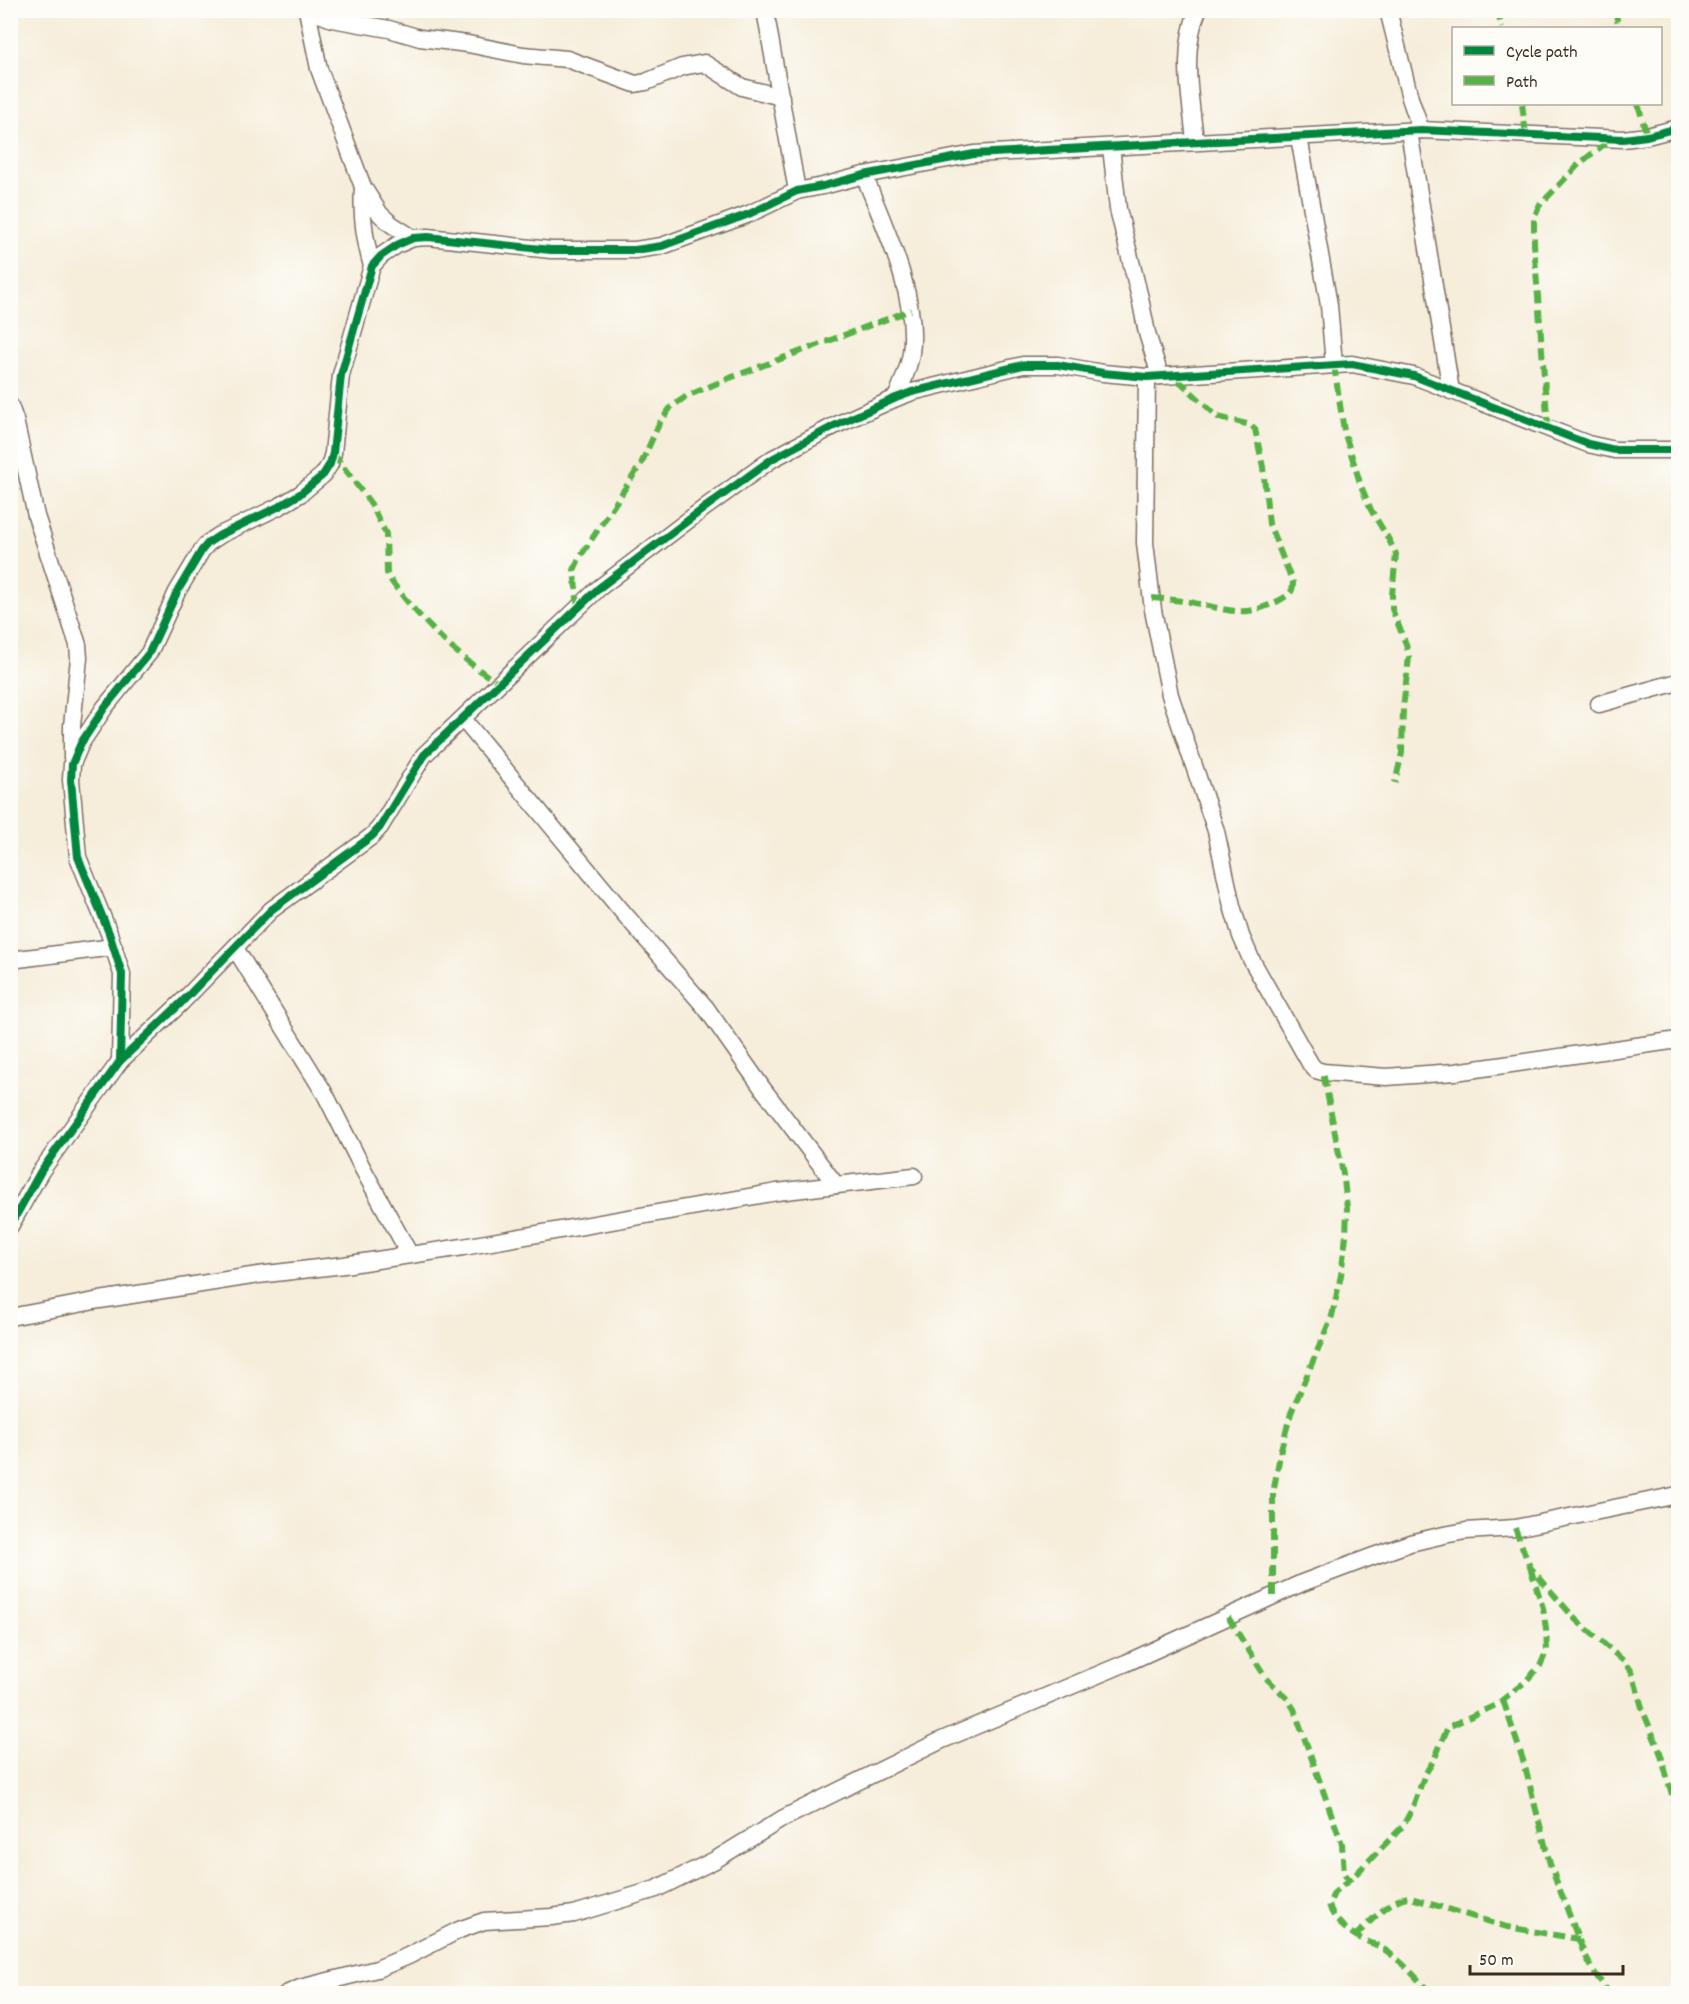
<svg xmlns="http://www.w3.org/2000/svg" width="1689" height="2004" viewBox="0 0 1689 2004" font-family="Dekko,sans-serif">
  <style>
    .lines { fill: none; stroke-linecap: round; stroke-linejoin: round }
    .street-casing { stroke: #7c6e60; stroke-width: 19 }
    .street { stroke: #fff; stroke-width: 16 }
    .quiet { stroke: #57b245; stroke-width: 6; stroke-dasharray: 12 6; stroke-linecap: butt }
    .cycleway-casing { stroke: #fdfcf7; stroke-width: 11 }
    .cycleway { stroke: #00873e; stroke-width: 8 }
  </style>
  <rect width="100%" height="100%" fill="#fdfcf7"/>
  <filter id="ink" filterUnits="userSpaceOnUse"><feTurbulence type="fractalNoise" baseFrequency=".0167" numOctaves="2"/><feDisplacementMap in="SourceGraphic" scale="12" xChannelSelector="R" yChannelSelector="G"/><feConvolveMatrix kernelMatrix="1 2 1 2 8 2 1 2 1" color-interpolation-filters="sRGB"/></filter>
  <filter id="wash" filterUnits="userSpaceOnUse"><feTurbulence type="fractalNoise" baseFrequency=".008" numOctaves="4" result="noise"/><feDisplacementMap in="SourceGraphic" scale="24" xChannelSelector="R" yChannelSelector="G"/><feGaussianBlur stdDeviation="1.35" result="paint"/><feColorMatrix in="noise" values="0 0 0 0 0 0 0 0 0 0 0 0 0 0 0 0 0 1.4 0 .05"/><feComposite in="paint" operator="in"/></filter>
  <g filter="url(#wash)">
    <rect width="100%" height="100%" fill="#f6edda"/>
  </g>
  <g filter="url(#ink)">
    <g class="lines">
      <!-- street casing -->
      <g class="street-casing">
        <g id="street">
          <path d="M307,10L319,69L363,187L380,214L391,224L413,238"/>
          <path d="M309,10L332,19L389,29L420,38L468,44L523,55L567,59L635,84L646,82L682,67L704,63L742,87L781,97"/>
          <path d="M765,10L797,191"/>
          <path d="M1388,10L1410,98L1421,130"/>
          <path d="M1409,131L1451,391"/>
          <path d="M1299,137L1329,305L1334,365"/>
          <path d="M1195,141C1191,98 1180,52 1198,10"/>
          <path d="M1111,147L1118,209L1140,298L1147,333L1160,376"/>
          <path d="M864,175C884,226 919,297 911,353C909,369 902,383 896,398"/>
          <path d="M363,187C361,216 364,239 372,266"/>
          <path d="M1147,377L1145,543L1153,610L1170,695L1216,831L1232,906L1241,936L1251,959L1311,1065L1316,1070L1323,1072L1386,1077L1455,1072L1678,1040"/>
          <path d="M10,406L15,420L36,516L78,645L79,658L72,726V758"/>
          <path d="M1599,704L1678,682"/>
          <path d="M463,719L621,910L706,1008L763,1089L836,1185"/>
          <path d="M235,948L325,1094L363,1169L410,1255"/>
          <path d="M10,960L114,947"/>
          <path d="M120,1061L122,974L109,933L78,857L71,780L72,764L81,743L105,707L149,653L177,592L202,550L208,543L220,535L280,506L300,494L323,475L330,464L333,453L341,375L372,266L381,256L397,245L413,238L428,237L551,250H635L662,246L749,214L797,191L823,186L864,175L974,154L1421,130L1623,139L1647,136L1678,128"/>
          <path d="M10,1226L41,1171L120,1061L181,1003L271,910L372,836L380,827L424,755L599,588L707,506L772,459L834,426L896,398L912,392L1023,365H1058L1103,373L1147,377L1352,364L1414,376L1588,444L1615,450H1678"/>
          <path d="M10,1317L100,1300L258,1275L344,1265L463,1247L777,1192L914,1176"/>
          <path d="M286,1994L300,1988L377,1969L408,1956L459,1930L484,1921L551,1917L574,1914L656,1889L715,1860L782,1819L818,1801L942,1740L1126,1663L1302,1583L1371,1557L1410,1543L1444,1535L1466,1531L1515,1528L1678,1495"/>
        </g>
      </g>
      <!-- street -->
      <use href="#street" class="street"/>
      <!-- quiet -->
      <g class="quiet">
        <path d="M1497,10L1502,28"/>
        <path d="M1615,10L1619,28"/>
        <path d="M1522,104L1526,135"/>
        <path d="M1638,104L1647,136"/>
        <path d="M1334,365L1344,431L1361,486L1371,510L1388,538L1396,554L1392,595V609L1406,644L1409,657L1403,708L1402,753L1395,783"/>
        <path d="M1548,429L1534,244V218L1539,206L1580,163L1602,146L1608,139"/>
        <path d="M333,453L371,504L386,534L387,573L389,578C419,619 455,655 498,683"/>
        <path d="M1152,598C1166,599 1180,600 1194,603C1231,610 1243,619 1280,600C1289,595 1293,593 1293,583L1269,524L1263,467L1255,429L1251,425L1218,417L1173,375"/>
        <path d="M578,607L574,570L580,557L641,464L659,424L671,407L687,396L727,379L911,310"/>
        <path d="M1515,1528L1530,1567L1575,1619L1626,1663L1632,1672L1643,1711L1660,1752L1678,1816"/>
        <path d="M1273,1596V1494L1281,1449L1291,1413L1332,1316L1341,1275L1346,1236L1347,1208L1344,1179L1323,1072"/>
        <path d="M1228,1617L1266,1678L1287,1698L1294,1709L1342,1844L1344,1874L1349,1881"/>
        <path d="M1503,1700L1524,1763L1550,1864L1583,1951L1596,1975L1610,1994"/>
        <path d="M1355,1936C1370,1923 1388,1900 1408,1897L1507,1927L1579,1939"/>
        <path d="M1431,1994C1416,1977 1401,1960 1382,1948C1376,1944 1370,1943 1364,1940C1350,1934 1332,1920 1329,1904L1334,1893L1353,1877L1403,1826L1412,1809L1425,1774L1434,1760L1448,1727L1496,1705L1525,1682L1540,1666L1547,1650L1546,1629L1543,1608L1530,1567"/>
      </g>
      <!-- cycleway casing -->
      <g class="cycleway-casing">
        <g id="cycleway">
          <path d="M120,1061L122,974L109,933L78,857L71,780L72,764L81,743L105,707L149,653L177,592L202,550L208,543L220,535L280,506L300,494L323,475L330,464L333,453L341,375L372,266L381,256L397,245L413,238L428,237L551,250H635L662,246L749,214L797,191L823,186L864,175L974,154L1421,130L1623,139L1647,136L1678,128"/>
          <path d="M10,1226L41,1171L120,1061L181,1003L271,910L372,836L380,827L424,755L599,588L707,506L772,459L834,426L896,398L912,392L1023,365H1058L1103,373L1147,377L1352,364L1414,376L1588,444L1615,450H1678"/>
        </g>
      </g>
      <!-- cycleway -->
      <use href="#cycleway" class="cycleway"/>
    </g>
  </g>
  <!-- margin -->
  <rect width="1689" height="2004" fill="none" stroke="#fdfcf7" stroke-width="36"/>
  <!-- legend -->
  <rect x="1452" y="27" width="210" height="78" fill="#fdfcf7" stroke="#afa8a0" stroke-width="1.5"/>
  <rect x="1464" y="46" width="30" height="9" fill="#00873e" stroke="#afa8a0" stroke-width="1.5"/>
  <text x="1506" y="57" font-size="18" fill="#3b2a1e">Cycle path</text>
  <rect x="1464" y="76" width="30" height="9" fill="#57b245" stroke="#afa8a0" stroke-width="1.5"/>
  <text x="1506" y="87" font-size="18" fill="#3b2a1e">Path</text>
  <!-- scale -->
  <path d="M1470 1965v9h153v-9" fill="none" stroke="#3b2a1e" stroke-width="3"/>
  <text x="1479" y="1965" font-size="18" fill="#3b2a1e" stroke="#fdfcf7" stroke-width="4.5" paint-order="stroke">50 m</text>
</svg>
